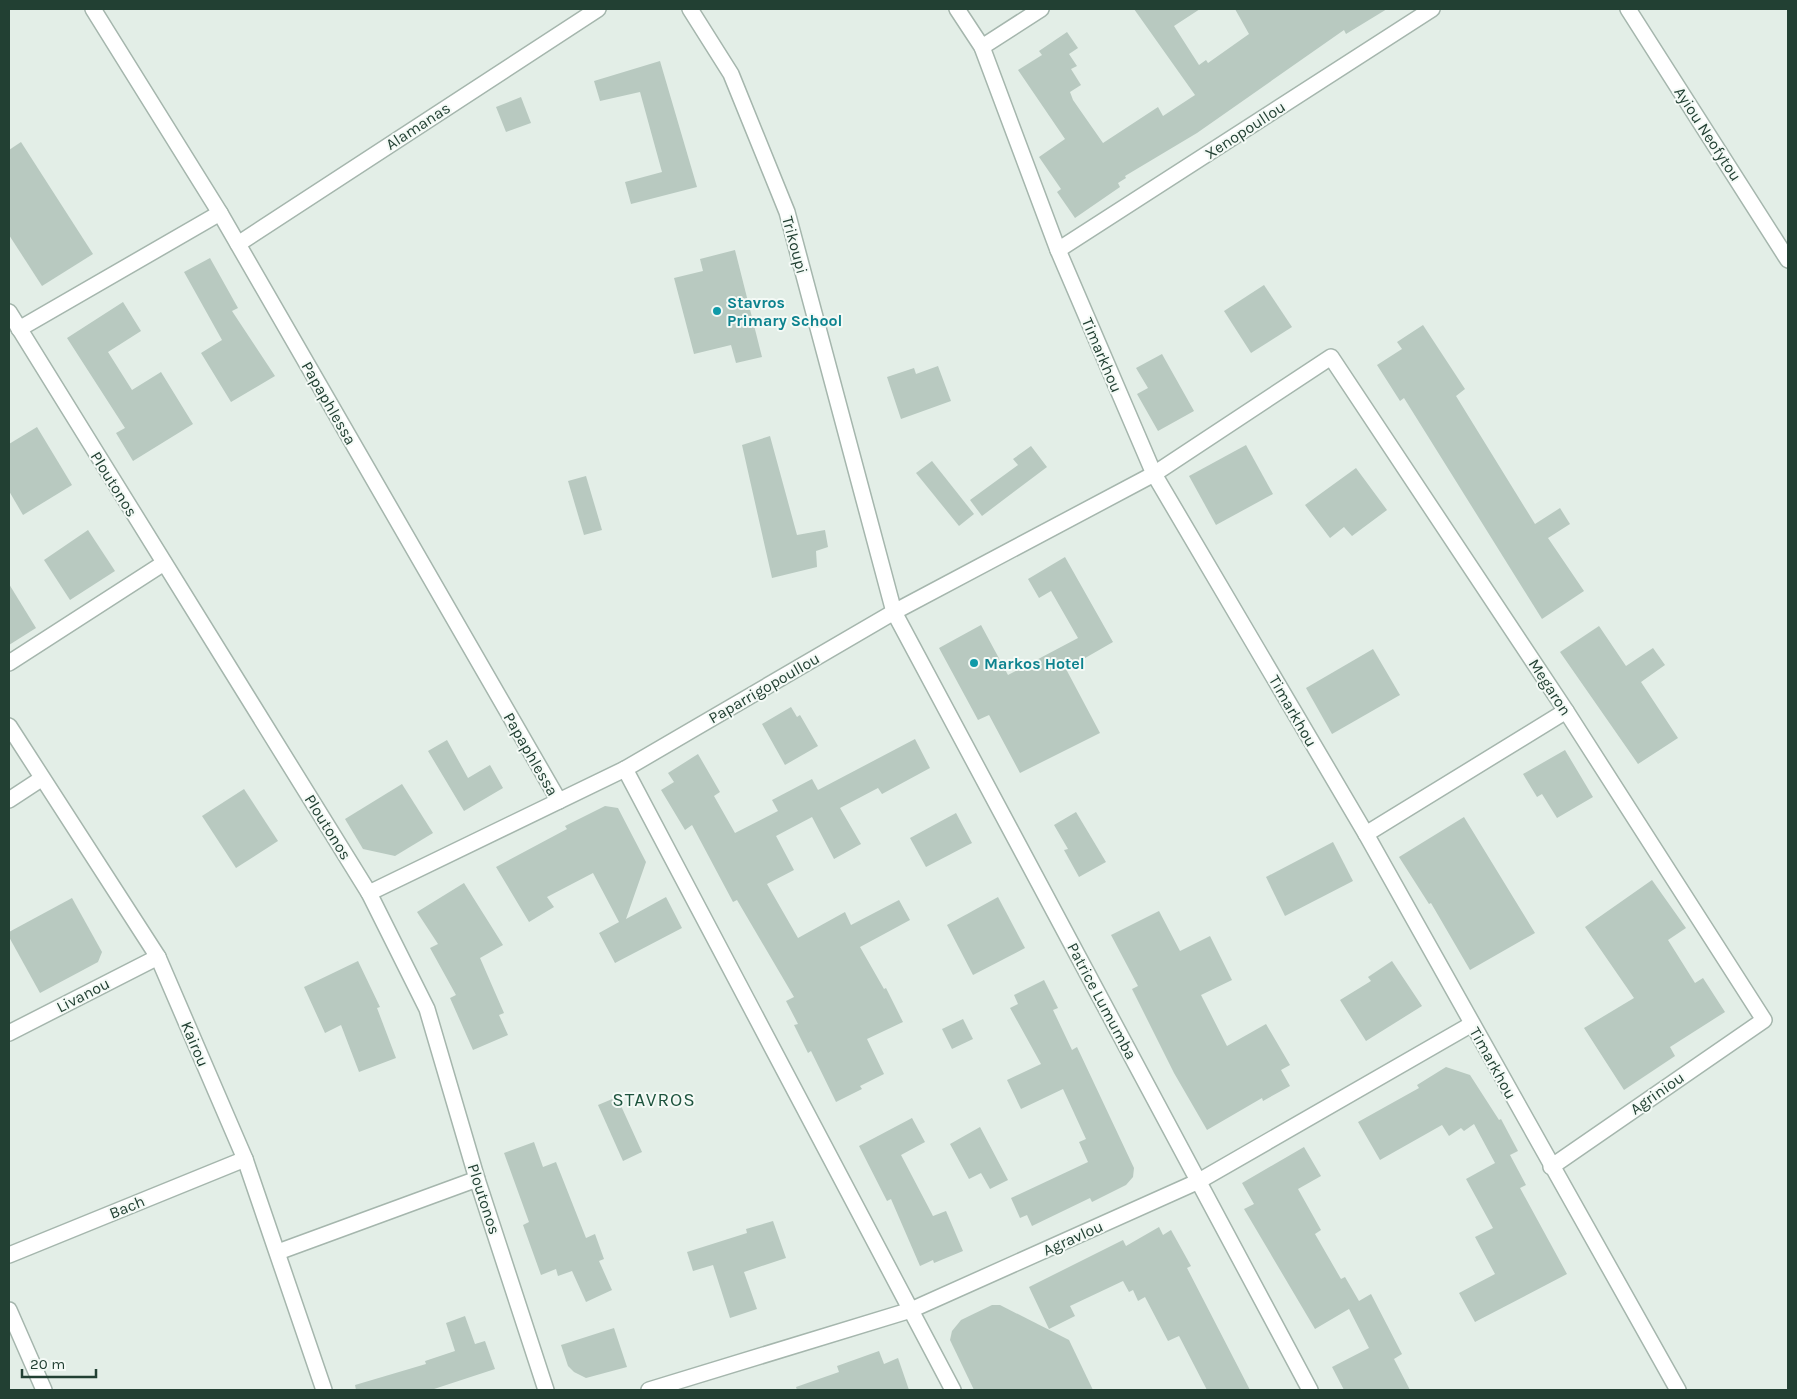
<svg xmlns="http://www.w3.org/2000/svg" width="1797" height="1399" viewBox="0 0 1797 1399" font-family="Karla,sans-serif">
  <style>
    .building { fill: #b8c9c0 }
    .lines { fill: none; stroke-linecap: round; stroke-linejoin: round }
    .street-casing { stroke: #a5b6ad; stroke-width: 18 }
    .street { stroke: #fff; stroke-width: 15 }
    .culture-dot { fill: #0f9aa8; stroke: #f4faf6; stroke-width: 2 }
    .labels { text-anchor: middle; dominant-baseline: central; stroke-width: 4; stroke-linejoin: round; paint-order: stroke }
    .street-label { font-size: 16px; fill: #224033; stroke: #f4faf6 }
    .culture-label { font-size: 16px; font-weight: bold; fill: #0d838f; stroke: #f4faf6; text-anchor: start }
    .quarter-label { font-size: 19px; letter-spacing: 1px; fill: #1d533d; stroke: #f4faf6 }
  </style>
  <rect width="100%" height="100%" fill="#e3eee7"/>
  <!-- building -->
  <g class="building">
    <path d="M1134,9H1200L1174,26L1199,65L1206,60L1208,63L1249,34L1235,9H1387L1346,34L1344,30L1197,133L1125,176L1126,178L1118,183L1120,187L1075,218L1057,192L1061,189L1039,157L1065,139L1018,70L1042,55L1039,51L1067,32L1078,48L1069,54L1077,66L1071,69L1081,85L1070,92L1073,100L1103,143L1158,107L1163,116L1195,95Z"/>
    <path d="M660,61L697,187L631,204L625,182L662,172L640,92L600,101L594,81Z"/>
    <path d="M521,97L531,123L506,132L496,107Z"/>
    <path d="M21,142L93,254L42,286L9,235V150Z"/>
    <path d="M735,250L762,357L736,363L731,345L694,354L674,278L703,271L700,259Z"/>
    <path d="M210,258L238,308L232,311L275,376L231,402L201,353L222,340L184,272Z"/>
    <path d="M1264,285L1292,327L1251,353L1224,311Z"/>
    <path d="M123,302L141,331L108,352L132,390L161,372L193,424L133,461L116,433L125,428L67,338Z"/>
    <path d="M1423,325L1465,389L1456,396L1535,524L1560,508L1570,524L1548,538L1584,591L1542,619L1404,398L1400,401L1377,365L1402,349L1397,342Z"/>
    <path d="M1162,354L1194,411L1158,431L1137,394L1148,388L1136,368Z"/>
    <path d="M938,366L951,401L901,419L887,377L914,368L916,374Z"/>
    <path d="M37,427L72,485L23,515L9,491V444Z"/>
    <path d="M770,436L797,535L825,530L828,547L816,551L817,567L772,578L742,445Z"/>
    <path d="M1246,445L1273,494L1216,525L1189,476Z"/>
    <path d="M1031,446L1047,467L982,516L970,500L1018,465L1013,459Z"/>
    <path d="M932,461L974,514L959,526L916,473Z"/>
    <path d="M1356,468L1387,510L1352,536L1344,527L1330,538L1305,505Z"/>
    <path d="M586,476L602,530L584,535L568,481Z"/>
    <path d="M88,530L115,571L70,600L44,560Z"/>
    <path d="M1065,557L1113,642L1066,669L1100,733L1020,773L989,715L978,720L939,648L981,625L1008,675L1078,638L1051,591L1039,598L1028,579Z"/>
    <path d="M9,584L36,628L9,645Z"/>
    <path d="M1599,626L1626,666L1653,648L1665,665L1641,682L1678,738L1638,764L1560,652Z"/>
    <path d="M1373,649L1400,695L1332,734L1306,688Z"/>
    <path d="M791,707L797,717L800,715L818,746L785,765L762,724Z"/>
    <path d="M915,739L930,768L882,794L878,788L840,808L861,844L834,859L812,817L776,836L794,870L767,884L798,938L845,912L851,925L899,900L910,920L860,947L884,989L886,988L903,1022L867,1039L884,1074L860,1086L862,1089L836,1102L811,1051L808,1053L794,1025L798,1024L786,1001L794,997L737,900L733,902L692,825L685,830L661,790L674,782L668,773L698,754L720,792L714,796L735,833L778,811L772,800L812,779L818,790Z"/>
    <path d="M447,740L468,778L490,765L503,788L464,811L428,751Z"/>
    <path d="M1565,750L1593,797L1557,818L1542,794L1537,797L1523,774Z"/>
    <path d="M402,784L433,833L395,856L363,849L345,819Z"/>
    <path d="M244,789L278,841L236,868L202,816Z"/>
    <path d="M605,806L618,808L646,862L626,919L666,897L682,928L615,963L599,933L619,922L593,873L547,897L554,907L529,922L496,867L567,829L565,826Z"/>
    <path d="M1076,812L1106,862L1079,877L1064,850L1068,849L1054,825Z"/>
    <path d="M956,813L972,843L926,867L910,838Z"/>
    <path d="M1464,817L1535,933L1470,970L1431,903L1429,904L1399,857Z"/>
    <path d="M1333,842L1353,881L1285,916L1266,877Z"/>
    <path d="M1652,880L1686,928L1668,940L1695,983L1703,978L1725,1012L1670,1047L1675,1056L1624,1090L1584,1028L1634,998L1585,927Z"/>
    <path d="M464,883L503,945L480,958L504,1013L499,1015L508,1035L473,1050L450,998L456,995L430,948L438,944L417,912Z"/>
    <path d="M998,897L1025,948L973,975L947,925Z"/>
    <path d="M72,898L102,952L98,962L40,993L9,937V932Z"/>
    <path d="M1159,911L1180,951L1210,936L1232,980L1201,995L1227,1046L1266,1024L1290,1065L1281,1070L1290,1086L1263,1101L1262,1098L1207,1130L1174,1073L1132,989L1138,986L1111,935Z"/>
    <path d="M358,961L380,1007L377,1008L396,1058L359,1072L341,1025L325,1033L304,987Z"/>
    <path d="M1392,961L1422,1006L1366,1041L1340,1000L1371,981L1368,977Z"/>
    <path d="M1044,980L1058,1008L1053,1010L1072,1050L1077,1047L1134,1168L1133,1177L1126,1185L1092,1202L1090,1198L1032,1226L1027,1215L1020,1218L1011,1198L1088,1162L1079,1142L1086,1139L1063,1089L1021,1109L1007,1080L1041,1064L1010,1008L1018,1004L1014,995Z"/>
    <path d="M963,1019L973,1039L952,1049L942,1029Z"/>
    <path d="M1446,1067L1470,1075L1499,1120L1501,1119L1518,1151L1510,1155L1526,1185L1520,1188L1567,1274L1475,1322L1459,1293L1495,1274L1475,1237L1493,1228L1466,1179L1495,1163L1474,1124L1464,1131L1461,1128L1449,1136L1442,1125L1380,1160L1358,1122L1419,1088L1417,1085Z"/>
    <path d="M617,1097L642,1152L623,1161L598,1105Z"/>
    <path d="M912,1118L925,1142L901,1155L933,1216L946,1211L963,1251L934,1263L933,1260L920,1266L891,1199L887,1201L859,1146Z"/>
    <path d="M980,1127L1008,1180L990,1189L981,1173L969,1179L950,1144Z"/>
    <path d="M534,1142L543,1167L556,1162L586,1238L595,1234L604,1259L599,1261L612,1290L586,1302L572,1271L558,1276L556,1269L541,1275L523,1225L529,1222L504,1153Z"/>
    <path d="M1304,1147L1321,1176L1298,1189L1321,1230L1315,1234L1341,1279L1345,1277L1359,1301L1371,1294L1402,1354L1394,1359L1410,1390H1344L1332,1367L1369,1348L1349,1309L1315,1329L1244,1209L1254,1204L1242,1183Z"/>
    <path d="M773,1221L786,1258L744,1272L757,1309L730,1318L713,1265L693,1271L687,1252L747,1233L746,1229Z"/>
    <path d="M1159,1227L1163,1235L1171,1230L1191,1266L1187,1268L1250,1390H1207L1179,1336L1168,1341L1145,1297L1138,1301L1133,1290L1129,1292L1123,1281L1070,1306L1075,1316L1049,1329L1029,1287L1123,1240L1126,1246Z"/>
    <path d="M992,1305H1000L1069,1340L1093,1390H974L950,1340L952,1331L961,1320Z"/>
    <path d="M465,1316L475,1344L485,1341L495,1369L431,1390H356L355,1385L426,1364L425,1361L455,1351L446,1323Z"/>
    <path d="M614,1328L627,1367L586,1378L574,1372L568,1366L561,1345Z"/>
    <path d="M879,1351L884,1364L898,1358L909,1390H797L796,1387L839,1372L837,1366Z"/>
  </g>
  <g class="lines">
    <!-- street casing -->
    <g class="street-casing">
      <g id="street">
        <path d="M93,9L220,213L559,801"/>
        <path d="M690,9L731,74L787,212L894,612L1310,1390"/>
        <path d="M957,9L982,47L1058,250L1154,474L1366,834L1678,1390"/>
        <path d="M1628,9L1788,260"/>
        <path d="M982,47L1041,9"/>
        <path d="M238,244L598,9"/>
        <path d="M1058,250L1432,9"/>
        <path d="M9,312L369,893L427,1009L477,1179L546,1390"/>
        <path d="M19,329L220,213"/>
        <path d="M9,663L164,563"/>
        <path d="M9,726L158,957L245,1159L324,1390"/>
        <path d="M625,769L953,1390"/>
        <path d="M9,800L41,779"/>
        <path d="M1366,834L1566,711"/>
        <path d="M369,893L625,769L894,612L1154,474L1331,357L1566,711L1764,1020L1551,1167"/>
        <path d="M9,1033L158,957"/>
        <path d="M278,1252L477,1179"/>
        <path d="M9,1255L245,1159"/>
        <path d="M9,1310L44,1390"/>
        <path d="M649,1390L911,1310L1199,1181L1472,1024"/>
      </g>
    </g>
    <!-- street -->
    <use href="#street" class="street"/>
  </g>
  <!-- markers -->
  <g class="culture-dot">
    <circle cx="717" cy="311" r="5"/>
    <circle cx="974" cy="663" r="5"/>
  </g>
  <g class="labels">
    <!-- street labels -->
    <g class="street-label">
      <text transform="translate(418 126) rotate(-33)">Alamanas</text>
      <text transform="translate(1245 130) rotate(-33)">Xenopoullou</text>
      <text transform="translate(1708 134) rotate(57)">Ayiou Neofytou</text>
      <text transform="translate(795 245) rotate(75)">Trikoupi</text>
      <text transform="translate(1102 355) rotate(67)">Timarkhou</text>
      <text transform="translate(329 403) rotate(60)">Papaphlessa</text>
      <text transform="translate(114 484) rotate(58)">Ploutonos</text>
      <text transform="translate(1550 687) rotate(57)">Megaron</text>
      <text transform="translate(764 688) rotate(-30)">Paparrigopoullou</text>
      <text transform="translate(1293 711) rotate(60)">Timarkhou</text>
      <text transform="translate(531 754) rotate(60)">Papaphlessa</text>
      <text transform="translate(328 827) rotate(58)">Ploutonos</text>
      <text transform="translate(83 995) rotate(-27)">Livanou</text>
      <text transform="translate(1102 1001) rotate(62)">Patrice Lumumba</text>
      <text transform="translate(195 1044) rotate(67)">Kairou</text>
      <text transform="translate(1493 1063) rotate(61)">Timarkhou</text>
      <text transform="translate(1657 1093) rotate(-35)">Agriniou</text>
      <text transform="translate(484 1199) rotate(72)">Ploutonos</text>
      <text transform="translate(127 1207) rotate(-22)">Bach</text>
      <text transform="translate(1073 1238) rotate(-24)">Agravlou</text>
    </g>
    <!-- culture labels -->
    <g class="culture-label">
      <text x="727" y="302">Stavros<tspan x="727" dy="18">Primary School</tspan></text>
      <text x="984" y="663">Markos Hotel</text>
    </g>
    <!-- quarter labels -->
    <g class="quarter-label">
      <text x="654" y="1100">STAVROS</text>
    </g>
  </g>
  <!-- border -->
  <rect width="1797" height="1399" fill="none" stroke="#224033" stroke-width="20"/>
  <!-- scale -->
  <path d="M22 1369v8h74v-8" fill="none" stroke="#224033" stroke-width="2.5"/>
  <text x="30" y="1369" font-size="15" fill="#224033" stroke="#f4faf6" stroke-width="4" paint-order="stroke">20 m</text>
</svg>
